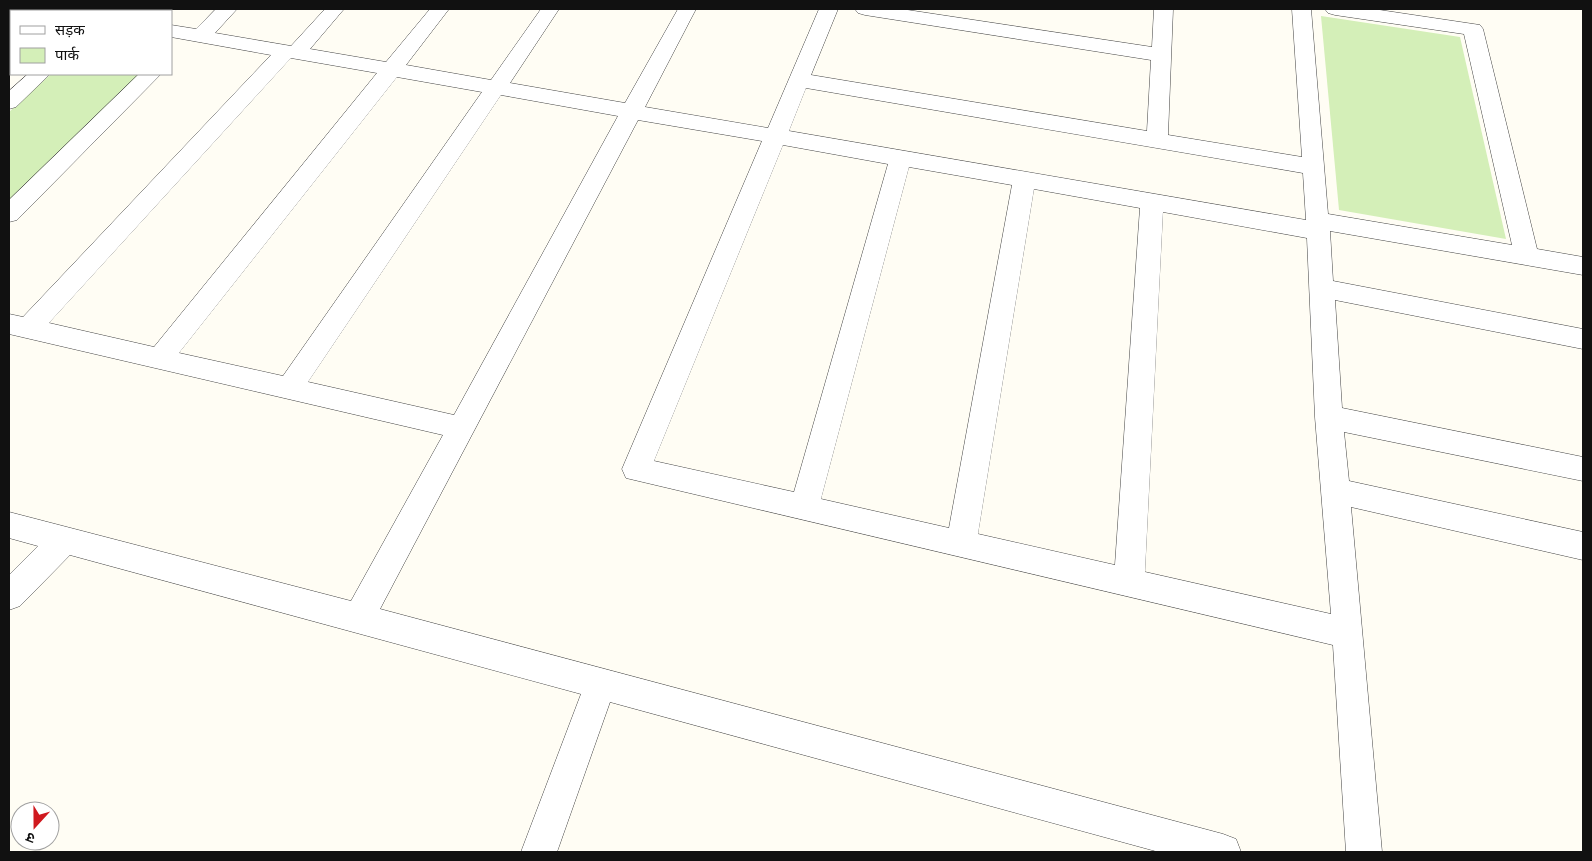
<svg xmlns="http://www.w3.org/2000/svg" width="1592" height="861" viewBox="0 0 1592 861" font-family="'Crimson Pro','Noto Sans Devanagari',serif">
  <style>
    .green { fill: #d4efb8 }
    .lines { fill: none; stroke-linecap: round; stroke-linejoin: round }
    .street-casing { stroke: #444; stroke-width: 1 }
    .street { fill: #fff; fill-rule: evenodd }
  </style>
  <rect width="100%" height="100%" fill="#fffdf4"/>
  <!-- green -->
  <g class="green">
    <path d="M1321,16L1460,37L1506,239L1339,210Z"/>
    <path d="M51,74H140L9,203V112Z"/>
  </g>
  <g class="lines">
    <!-- street casing -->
    <g class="street-casing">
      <g id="street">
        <path d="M32,9H64L66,11H34Z"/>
        <path d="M216,9H237L215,33L291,46L325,9H344L310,49L386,62L430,9H449L406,65L491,80L541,9H559L510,83L625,103L678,9H696L645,107L768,128L819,9H838L811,75L1147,131L1151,60L865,15L858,13L855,9H901L1152,47L1154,9H1173L1168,135L1302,157L1292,9H1311L1328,214L1512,245L1464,34L1335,15L1328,13L1325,9H1373L1480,25L1483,29L1537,249L1583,257V275L1330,231L1333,281L1583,329V349L1335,300L1342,408L1583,457V481L1344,432L1349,481L1583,532V560L1351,507L1382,852H1346L1333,645L626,478L622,469L762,141L638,120L380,609L1223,834L1236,839L1241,852H1159L610,702L557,852H521L581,694L70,555L20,606L9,610V575L38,546L9,538V512L351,601L443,435L9,334V314L23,317L271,55L171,37V25L196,29ZM291,58L377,73L154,347L49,323ZM397,77L482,92L283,376L179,353ZM806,88L1303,173L1306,220L789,131ZM501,95L618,116L454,415L308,382ZM783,145L888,164L794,492L654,461ZM909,167L1012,185L949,528L821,499ZM1034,189L1140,208L1115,565L978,534ZM1163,212L1307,238L1315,417L1331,614L1145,572Z"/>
        <path d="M28,74H50L16,107L9,109V91Z"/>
        <path d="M139,74H161L17,220L9,222V200Z"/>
      </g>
    </g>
    <!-- street -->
    <use href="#street" class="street"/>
  </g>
  <!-- border -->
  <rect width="1592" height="861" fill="none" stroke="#111111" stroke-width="20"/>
  <!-- legend -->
  <rect x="10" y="10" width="162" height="65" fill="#ffffff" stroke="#a0a0a0"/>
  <rect x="20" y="26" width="25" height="8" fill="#ffffff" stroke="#a0a0a0"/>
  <text x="55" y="35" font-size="15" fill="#111111">सड़क</text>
  <rect x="20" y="48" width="25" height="15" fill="#d4efb8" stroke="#a0a0a0"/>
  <text x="55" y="60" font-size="15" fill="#111111">पार्क</text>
  <!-- north arrow -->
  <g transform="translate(35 826) rotate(201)"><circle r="24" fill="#ffffff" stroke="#a0a0a0"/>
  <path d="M0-4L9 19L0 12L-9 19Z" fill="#d0191f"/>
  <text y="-8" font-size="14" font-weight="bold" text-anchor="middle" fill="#111111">उ</text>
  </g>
</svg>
